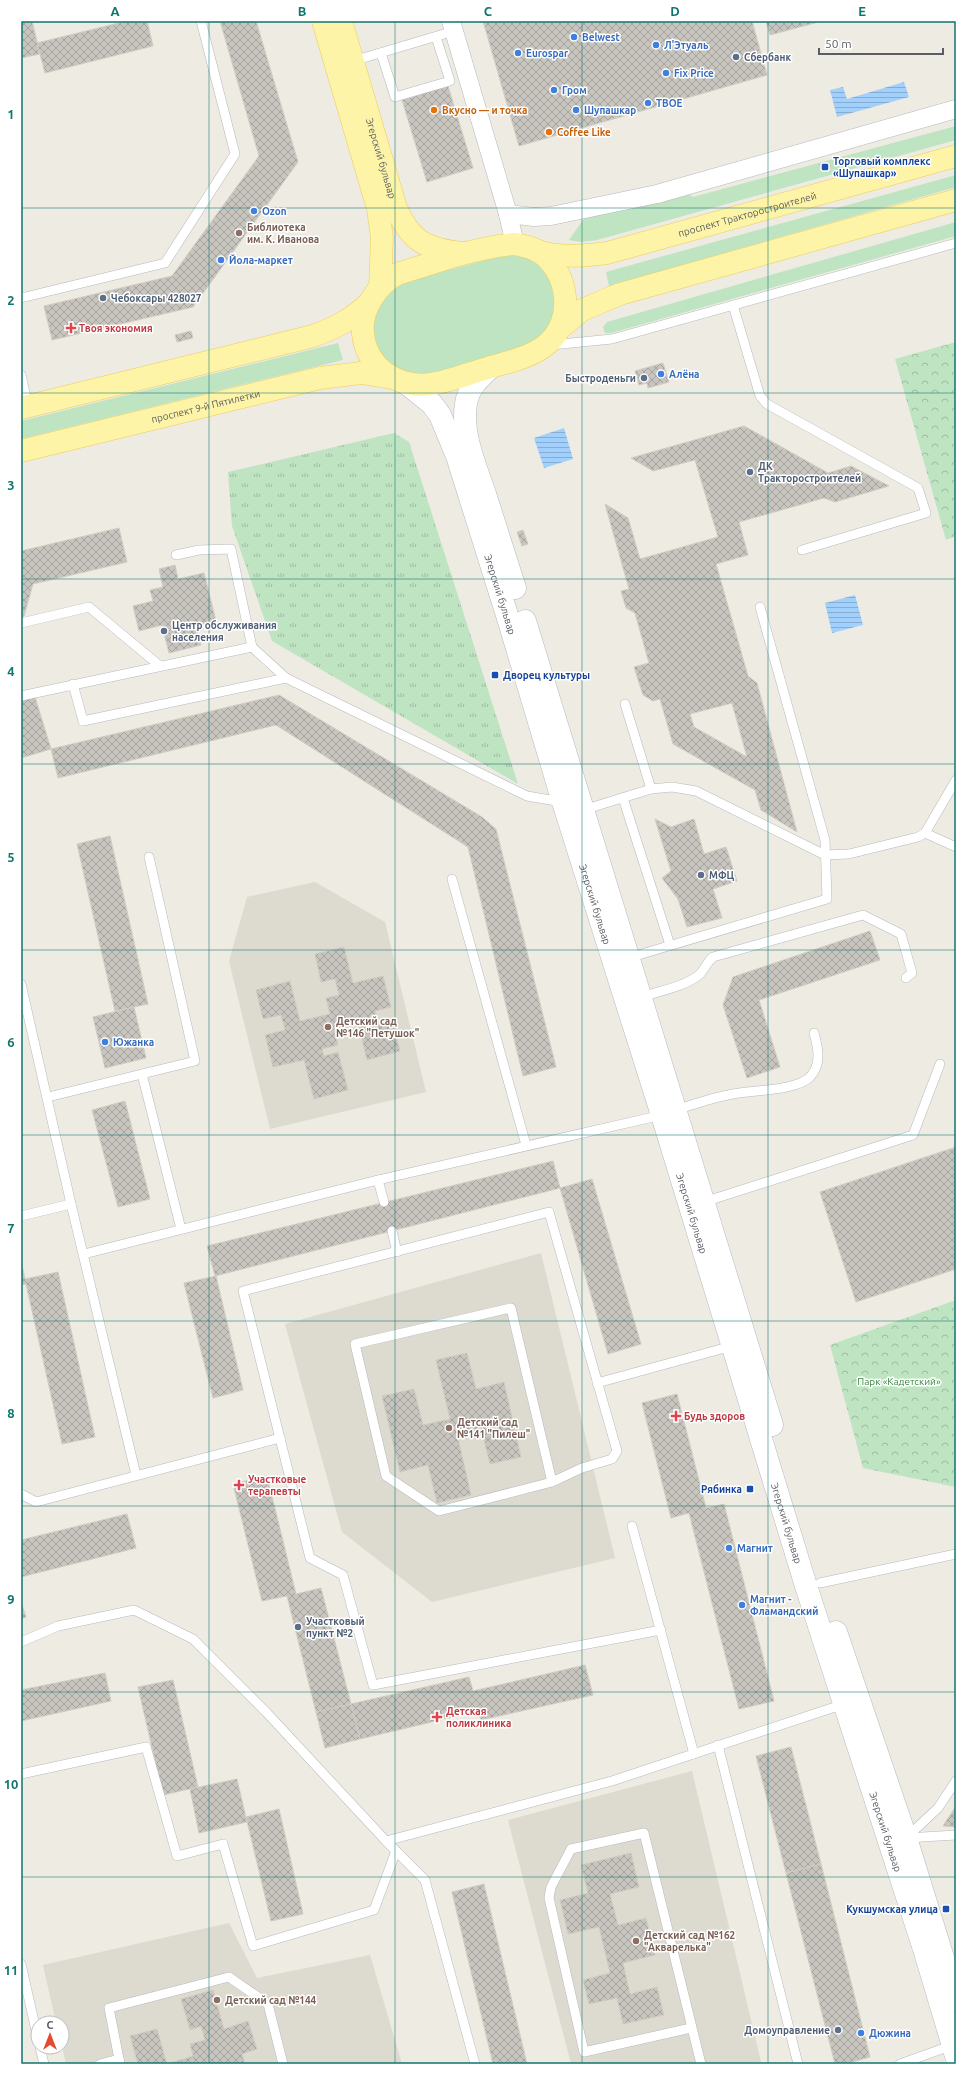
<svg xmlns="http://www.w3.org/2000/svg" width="977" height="2085" viewBox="0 0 977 2085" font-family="Ubuntu,sans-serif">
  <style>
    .education { fill: #dddad0 }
    .grass { fill: #bfe4c1 }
    .forest { fill: url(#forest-crowns) }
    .park { fill: url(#park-tufts) }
    .water { fill: url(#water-rules) }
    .building { fill: url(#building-cross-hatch); stroke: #d1cdc1; fill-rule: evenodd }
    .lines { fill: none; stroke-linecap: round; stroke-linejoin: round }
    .service-casing { stroke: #b7b9be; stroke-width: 10 }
    .minor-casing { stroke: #b7b9be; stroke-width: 19 }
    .secondary-casing { stroke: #b8bac0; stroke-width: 23 }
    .primary-casing { stroke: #edcd5b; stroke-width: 23 }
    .service { stroke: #fff; stroke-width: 9 }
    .minor { stroke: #fff; stroke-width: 18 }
    .secondary { stroke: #fff; stroke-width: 22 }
    .primary { stroke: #fdf4a7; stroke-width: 22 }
    .grid { fill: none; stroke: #0f766e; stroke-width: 1; stroke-opacity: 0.55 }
    .shop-dot { fill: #3f7fe0; stroke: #fff; stroke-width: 1.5 }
    .service-dot { fill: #5c6f8a; stroke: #fff; stroke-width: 1.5 }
    .food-dot { fill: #e8710a; stroke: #fff; stroke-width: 1.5 }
    .transit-dot { fill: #1a4fb4; stroke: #fff; stroke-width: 1.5 }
    .education-dot { fill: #8d6e63; stroke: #fff; stroke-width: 1.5 }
    .health-dot { fill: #e0444e; stroke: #fff; stroke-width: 1.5 }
    .labels { text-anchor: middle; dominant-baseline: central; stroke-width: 3; stroke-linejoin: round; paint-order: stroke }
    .shop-label { font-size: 10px; font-weight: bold; fill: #366cbe; stroke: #fff; text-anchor: start }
    .service-label { font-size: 10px; font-weight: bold; fill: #4e5e75; stroke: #fff; text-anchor: start }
    .food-label { font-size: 10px; font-weight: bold; fill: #c56008; stroke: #fff; text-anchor: start }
    .street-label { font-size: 10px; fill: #5a5d63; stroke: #fff }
    .transit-label { font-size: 10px; font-weight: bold; fill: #164399; stroke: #fff; text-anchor: start }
    .education-label { font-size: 10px; font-weight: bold; fill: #785e54; stroke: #fff; text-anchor: start }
    .health-label { font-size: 10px; font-weight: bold; fill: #be3a42; stroke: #fff; text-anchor: start }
    .park-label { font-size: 10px; fill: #378540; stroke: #fff }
    .neatline { fill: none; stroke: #0f766e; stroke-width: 1.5 }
    .grid-label { font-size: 13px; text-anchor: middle; font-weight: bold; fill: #0f766e }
  </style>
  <defs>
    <pattern id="forest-crowns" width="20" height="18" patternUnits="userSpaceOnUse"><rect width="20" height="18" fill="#bfe4c1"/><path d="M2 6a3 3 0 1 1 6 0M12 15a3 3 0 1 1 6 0" fill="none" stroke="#9ebca0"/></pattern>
    <pattern id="park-tufts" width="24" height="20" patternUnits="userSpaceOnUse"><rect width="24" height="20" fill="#bfe4c1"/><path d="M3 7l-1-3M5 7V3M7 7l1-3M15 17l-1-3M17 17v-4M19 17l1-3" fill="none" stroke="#9ebca0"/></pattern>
    <pattern id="water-rules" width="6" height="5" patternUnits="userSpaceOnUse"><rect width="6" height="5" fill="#a2d0fd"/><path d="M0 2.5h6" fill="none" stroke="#87acd0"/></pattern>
    <pattern id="building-cross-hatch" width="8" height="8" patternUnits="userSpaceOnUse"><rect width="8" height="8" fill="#c8c5bf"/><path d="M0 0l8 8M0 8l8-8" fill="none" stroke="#a5a39f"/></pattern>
  </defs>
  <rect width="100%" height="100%" fill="#edebe2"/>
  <!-- education -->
  <g class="education">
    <path d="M315,882L385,922L426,1092L270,1129L229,961L247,897Z"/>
    <path d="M541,1253L615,1558L432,1602L342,1532L285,1324Z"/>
    <path d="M692,1771L761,2062L752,2064H571L508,1820Z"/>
    <path d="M229,1923L257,1978L370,1955L402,2064H66L62,2046V2023H56L43,1965Z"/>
  </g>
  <!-- grass -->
  <g class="grass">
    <path d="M956,126V140L597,240L581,242L569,240L585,217L685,191L693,197Z"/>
    <path d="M956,175V187L609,286L606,272Z"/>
    <path d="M956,222V236L611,333H605L603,327L607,322Z"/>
    <path d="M508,254C515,255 523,256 529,259C552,269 561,302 551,324C546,334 536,341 527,346L426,378C408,377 407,375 393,365C360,341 373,305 400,283Z"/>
    <path d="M338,343L343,360L21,439V421Z"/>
  </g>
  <!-- forest -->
  <g class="forest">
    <path d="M956,342V536L946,540L895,359Z"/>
    <path d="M956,1300V1487L863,1468L830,1345Z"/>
  </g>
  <!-- park -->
  <path class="park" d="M394,433L409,442L518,784L272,641L232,526L228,472Z"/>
  <!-- water -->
  <g class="water">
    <path d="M904,82L909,97L837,117L830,90L843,87L847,99Z"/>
    <path d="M564,428L573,459L544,468L534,438Z"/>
    <path d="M855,595L863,625L832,633L825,603Z"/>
  </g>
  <!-- building -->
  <g class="building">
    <path d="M32,21L40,54L21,58V22Z"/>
    <path d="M127,21H147L153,46L45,73L37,43Z"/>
    <path d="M220,21H256L298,162L193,307L52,340L44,306L172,276L259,156Z"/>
    <path d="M483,21H752L767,75L519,146Z"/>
    <path d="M766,21H822L770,35Z"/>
    <path d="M448,86L473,168L427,182L402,100Z"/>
    <path d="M829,162L831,168L821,170L819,164Z"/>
    <path d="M191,331L193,338L177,342L175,335Z"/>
    <path d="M663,363L669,382L648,388L647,383L639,385L635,371Z"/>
    <path d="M744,426L828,473L851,466L889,486L835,502L824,498L739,522L748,555L716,564L748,676L757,683L797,832L761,810L755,790L673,744L660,699L653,701L643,695L634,667L649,663L635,613L626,608L621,591L629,589L605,504L628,518L640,559L718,537L695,460L653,471L631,458ZM732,703L747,757L694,727L690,714Z"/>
    <path d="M119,528L127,562L33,584L24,616L21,617V551Z"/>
    <path d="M523,530L528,544L522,546L517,532Z"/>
    <path d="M175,565L178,579L204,573L216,621L196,626L201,645L169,653L162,625L139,631L133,606L153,601L150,590L163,587L159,569Z"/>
    <path d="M279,695L482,817L496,829L556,1067L523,1076L468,847L276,725L58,778L51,749L21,758V700L35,697L51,749Z"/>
    <path d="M655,819L671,827L694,819L704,854L726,847L737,881L713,889L722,918L687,927L678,899L662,878L671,871Z"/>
    <path d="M110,836L148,1004L115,1011L77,844Z"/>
    <path d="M870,931L880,960L759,1000L780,1067L747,1078L723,1005L733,977Z"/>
    <path d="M344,947L353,983L383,976L391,1007L375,1011L379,1024L392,1021L400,1051L367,1060L358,1023L334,1029L338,1045L322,1049L324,1056L338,1052L348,1090L314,1099L304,1060L273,1067L265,1035L285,1030L281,1015L263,1019L256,990L290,981L300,1021L330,1014L326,998L339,995L335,979L321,982L315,954Z"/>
    <path d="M134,1007L146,1058L105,1068L93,1017Z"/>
    <path d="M125,1101L150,1199L118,1207L92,1110Z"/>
    <path d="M956,1147V1269L856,1302L820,1192Z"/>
    <path d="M553,1161L560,1188L215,1276L207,1246Z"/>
    <path d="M592,1179L641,1344L608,1354L560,1188Z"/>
    <path d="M21,1261L25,1279L58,1272L95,1437L62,1444L26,1284L21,1285Z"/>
    <path d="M216,1276L243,1390L213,1398L184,1283Z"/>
    <path d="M467,1353L476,1389L504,1382L521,1457L490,1464L481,1428L457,1434L471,1495L437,1503L428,1465L400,1472L382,1396L414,1389L423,1425L450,1419L436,1360Z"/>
    <path d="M677,1394L706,1508L724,1504L774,1701L739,1709L689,1513L671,1518L642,1403Z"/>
    <path d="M267,1476L296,1594L321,1588L351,1704L316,1712L287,1596L262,1601L233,1484Z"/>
    <path d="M127,1514L136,1548L21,1577V1540Z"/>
    <path d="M21,1602L26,1617L21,1619Z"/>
    <path d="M585,1665L593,1695L481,1720L478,1711L360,1739L351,1704L469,1677L473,1691Z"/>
    <path d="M105,1673L111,1701L21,1721V1690Z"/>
    <path d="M173,1680L198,1787L163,1795L138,1687Z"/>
    <path d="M351,1704L360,1739L325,1748L316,1712Z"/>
    <path d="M791,1747L821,1864L786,1873L756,1756Z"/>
    <path d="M237,1779L247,1822L199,1833L190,1789Z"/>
    <path d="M956,1806V1827L943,1826Z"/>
    <path d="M279,1809L303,1914L271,1921L246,1817Z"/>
    <path d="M631,1853L639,1887L610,1894L618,1925L646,1918L655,1955L623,1963L630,1994L657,1987L664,2015L623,2024L617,1998L589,2004L583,1980L610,1973L599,1927L568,1934L560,1900L588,1893L581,1865Z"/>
    <path d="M821,1864L870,2057L845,2064H835L786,1873Z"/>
    <path d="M484,1884L527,2064H493L452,1892Z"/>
    <path d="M213,1990L224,2029L248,2021L257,2049L242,2054L245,2064H151L150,2062L138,2064L130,2036L157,2029L167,2064L193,2056L190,2044L205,2040L201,2026L190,2030L181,1999Z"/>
  </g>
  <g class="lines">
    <!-- service casing -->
    <g class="service-casing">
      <g id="service">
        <path d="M381,53L395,97L450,81L436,37"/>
        <path d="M353,61L454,31"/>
        <path d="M21,298L165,263L235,154L201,21"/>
        <path d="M733,305L760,396L767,404L918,488L926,513L802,550"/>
        <path d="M551,345L612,339L956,243"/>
        <path d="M21,375L28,406"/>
        <path d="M21,623L89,607L160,666"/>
        <path d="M252,647L286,678L527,796L562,802"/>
        <path d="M73,684L83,721L286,678"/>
        <path d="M21,696L252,647L231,549L199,550L176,555"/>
        <path d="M625,704L651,789"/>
        <path d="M623,798L670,945"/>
        <path d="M583,810L651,789L672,787L696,791L825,855L849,854L918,837L925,833L956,780"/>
        <path d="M925,833L956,847"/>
        <path d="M452,879L526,1145"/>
        <path d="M628,958L827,899L825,840L760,607"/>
        <path d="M21,984L71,1204L136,1475"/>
        <path d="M641,997C659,991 685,987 700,974C705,969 707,962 713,957L863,915L901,934L912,973L906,978"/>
        <path d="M142,1074L181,1229"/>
        <path d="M48,1097L195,1061L149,857"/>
        <path d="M676,1110C695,1104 714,1097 733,1094C752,1090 796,1091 810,1077C822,1064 818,1048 814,1033"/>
        <path d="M378,1180L384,1202"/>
        <path d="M704,1202L913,1135L940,1064"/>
        <path d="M21,1216L71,1204"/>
        <path d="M392,1231L397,1252"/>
        <path d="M84,1254L378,1180L662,1115"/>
        <path d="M597,1383L732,1346"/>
        <path d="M552,1482L511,1308L355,1344L386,1476L439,1511L552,1482L582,1468L612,1459L617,1451L549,1212L243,1291L310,1558L343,1575L373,1685L661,1630"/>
        <path d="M21,1494L36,1502L280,1438"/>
        <path d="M632,1526L694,1754"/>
        <path d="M820,1583L956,1554"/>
        <path d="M21,1642L58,1626L134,1610L193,1639L267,1713L386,1841L425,1880L475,2064"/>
        <path d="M718,1745L798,2064"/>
        <path d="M21,1774L146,1747L177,1856L223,1844L253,1946L374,1910L396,1851"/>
        <path d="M907,1837L938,1808L956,1781"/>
        <path d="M906,1838L956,1835"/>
        <path d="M386,1841L612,1781L844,1704"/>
        <path d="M21,1964L38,2039"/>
        <path d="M691,2028L584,2052L549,1898L551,1887L571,1849L644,1833L701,2064"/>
        <path d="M40,2047L44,2064"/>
        <path d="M100,2064L119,2059"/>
        <path d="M120,2064L109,2008L229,1977L268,2004L283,2064"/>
        <path d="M900,2064L953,2045"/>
      </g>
    </g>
    <!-- minor casing -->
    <g class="minor-casing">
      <g id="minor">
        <path d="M451,21L508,214L515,244"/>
        <path d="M508,214L534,217L551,216L657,194L956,109"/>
      </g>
    </g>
    <!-- secondary casing -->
    <g class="secondary-casing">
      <g id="secondary">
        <path d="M491,367C479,378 468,388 466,404C461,434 476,467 485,494C495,525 505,556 515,588"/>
        <path id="s1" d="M407,384L432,404L440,415L457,456L507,615L563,802L662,1115L806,1586L924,1949L956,2056"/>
        <path d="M525,621L772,1425"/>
        <path d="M836,1632L906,1838L956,2000"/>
      </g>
    </g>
    <!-- primary casing -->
    <g class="primary-casing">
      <g id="primary">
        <path d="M323,21L378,209L382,238L380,287"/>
        <path id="s2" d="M341,21L396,208C411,242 426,249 462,253"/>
        <path d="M515,244C523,246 531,247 538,251C569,270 576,321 546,345C530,358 504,363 484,369C450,379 417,397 384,372C371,362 365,350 363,334C360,310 377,285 397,274C435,263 475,247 515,244Z"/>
        <path id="s3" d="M537,251C561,258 583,256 607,253L956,156"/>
        <path d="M559,329L582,310L620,294L956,200"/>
        <path d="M21,408L313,336C335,328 353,319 370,302"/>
        <path id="s4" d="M21,451L320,378L361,373L392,378"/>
      </g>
    </g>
    <!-- service -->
    <use href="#service" class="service"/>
    <!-- minor -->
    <use href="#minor" class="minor"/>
    <!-- secondary -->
    <use href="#secondary" class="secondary"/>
    <!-- primary -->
    <use href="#primary" class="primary"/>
  </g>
  <!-- grid -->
  <path class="grid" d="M209,21V2064M395,21V2064M582,21V2064M768,21V2064M21,208H956M21,393H956M21,579H956M21,764H956M21,950H956M21,1135H956M21,1321H956M21,1506H956M21,1692H956M21,1877H956"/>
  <!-- markers -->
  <g class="shop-dot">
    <circle cx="574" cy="37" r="4"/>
    <circle cx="656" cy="45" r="4"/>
    <circle cx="518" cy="53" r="4"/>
    <circle cx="666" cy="73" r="4"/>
    <circle cx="554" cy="90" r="4"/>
    <circle cx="648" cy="103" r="4"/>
    <circle cx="576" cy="110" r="4"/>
    <circle cx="254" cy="211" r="4"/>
    <circle cx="221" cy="260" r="4"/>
    <circle cx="661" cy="374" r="4"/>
    <circle cx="105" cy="1042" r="4"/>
    <circle cx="729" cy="1548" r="4"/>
    <circle cx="742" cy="1605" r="4"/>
    <circle cx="861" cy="2033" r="4"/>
  </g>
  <g class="service-dot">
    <circle cx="736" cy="57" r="4"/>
    <circle cx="103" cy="298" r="4"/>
    <circle cx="644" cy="378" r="4"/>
    <circle cx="750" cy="472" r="4"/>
    <circle cx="164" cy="631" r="4"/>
    <circle cx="701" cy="875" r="4"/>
    <circle cx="298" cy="1627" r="4"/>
    <circle cx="838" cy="2030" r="4"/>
  </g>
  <g class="food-dot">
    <circle cx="434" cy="110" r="4"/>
    <circle cx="549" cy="132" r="4"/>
  </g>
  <g class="transit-dot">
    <rect x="821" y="163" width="8" height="8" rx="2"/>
    <rect x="491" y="671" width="8" height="8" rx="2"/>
    <rect x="746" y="1485" width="8" height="8" rx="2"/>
    <rect x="942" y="1905" width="8" height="8" rx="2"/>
  </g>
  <g class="education-dot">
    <circle cx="239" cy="233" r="4"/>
    <circle cx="328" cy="1027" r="4"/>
    <circle cx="449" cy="1428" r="4"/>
    <circle cx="636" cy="1941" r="4"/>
    <circle cx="217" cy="2000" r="4"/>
  </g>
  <g class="health-dot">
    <path d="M69 322h4v4h4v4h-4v4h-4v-4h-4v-4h4z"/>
    <path d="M674 1410h4v4h4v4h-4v4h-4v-4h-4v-4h4z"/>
    <path d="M237 1479h4v4h4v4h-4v4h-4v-4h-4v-4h4z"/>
    <path d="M435 1711h4v4h4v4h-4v4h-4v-4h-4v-4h4z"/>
  </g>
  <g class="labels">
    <!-- shop labels -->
    <g class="shop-label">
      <text x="582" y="37">Belwest</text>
      <text x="664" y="45">Л'Этуаль</text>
      <text x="526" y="53">Eurospar</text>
      <text x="674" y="73">Fix Price</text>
      <text x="562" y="90">Гром</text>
      <text x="656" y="103">ТВОЕ</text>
      <text x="584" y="110">Шупашкар</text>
      <text x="262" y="211">Ozon</text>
      <text x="229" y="260">Йола-маркет</text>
      <text x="669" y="374">Алёна</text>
      <text x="113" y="1042">Южанка</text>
      <text x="737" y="1548">Магнит</text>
      <text x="750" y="1599">Магнит -<tspan x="750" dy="12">Фламандский</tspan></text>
      <text x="869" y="2033">Дюжина</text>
    </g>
    <!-- service labels -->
    <g class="service-label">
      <text x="744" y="57">Сбербанк</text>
      <text x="111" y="298">Чебоксары 428027</text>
      <text x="636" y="378" text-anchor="end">Быстроденьги</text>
      <text x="758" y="466">ДК<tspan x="758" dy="12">Тракторостроителей</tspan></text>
      <text x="172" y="625">Центр обслуживания<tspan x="172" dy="12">населения</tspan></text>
      <text x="709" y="875">МФЦ</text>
      <text x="306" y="1621">Участковый<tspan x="306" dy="12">пункт №2</tspan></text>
      <text x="830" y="2030" text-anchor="end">Домоуправление</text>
    </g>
    <!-- food labels -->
    <g class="food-label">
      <text x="442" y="110">Вкусно — и точка</text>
      <text x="557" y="132">Coffee Like</text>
    </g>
    <!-- street labels -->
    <g class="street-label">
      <text stroke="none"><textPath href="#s2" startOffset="143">Эгерский бульвар</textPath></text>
      <text stroke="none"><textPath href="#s3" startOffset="216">проспект Тракторостроителей</textPath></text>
      <text stroke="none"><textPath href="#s4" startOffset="190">проспект 9-й Пятилетки</textPath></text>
      <text stroke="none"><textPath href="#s1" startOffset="235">Эгерский бульвар</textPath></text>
      <text stroke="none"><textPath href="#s1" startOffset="559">Эгерский бульвар</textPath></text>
      <text stroke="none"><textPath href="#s1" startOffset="883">Эгерский бульвар</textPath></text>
      <text stroke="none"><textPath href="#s1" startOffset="1207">Эгерский бульвар</textPath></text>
      <text stroke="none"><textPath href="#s1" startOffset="1531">Эгерский бульвар</textPath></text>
    </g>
    <!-- transit labels -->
    <g class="transit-label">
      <text x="833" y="161">Торговый комплекс<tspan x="833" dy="12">«Шупашкар»</tspan></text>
      <text x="503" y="675">Дворец культуры</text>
      <text x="742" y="1489" text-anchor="end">Рябинка</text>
      <text x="938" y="1909" text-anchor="end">Кукшумская улица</text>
    </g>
    <!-- education labels -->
    <g class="education-label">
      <text x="247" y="227">Библиотека<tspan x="247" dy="12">им. К. Иванова</tspan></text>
      <text x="336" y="1021">Детский сад<tspan x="336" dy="12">№146 "Петушок"</tspan></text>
      <text x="457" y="1422">Детский сад<tspan x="457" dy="12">№141 "Пилеш"</tspan></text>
      <text x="644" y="1935">Детский сад №162<tspan x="644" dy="12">"Акварелька"</tspan></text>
      <text x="225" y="2000">Детский сад №144</text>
    </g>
    <!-- health labels -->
    <g class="health-label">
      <text x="79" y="328">Твоя экономия</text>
      <text x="684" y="1416">Будь здоров</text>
      <text x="248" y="1479">Участковые<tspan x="248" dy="12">терапевты</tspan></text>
      <text x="446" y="1711">Детская<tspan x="446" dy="12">поликлиника</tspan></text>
    </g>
    <!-- park labels -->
    <g class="park-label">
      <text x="899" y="1381">Парк «Кадетский»</text>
    </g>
  </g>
  <!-- border -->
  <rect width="977" height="2085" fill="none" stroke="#ffffff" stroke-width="44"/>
  <!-- north arrow -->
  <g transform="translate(50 2035)"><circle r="19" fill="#ffffff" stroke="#bdbec1"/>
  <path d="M0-3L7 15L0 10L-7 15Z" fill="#e44a31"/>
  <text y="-6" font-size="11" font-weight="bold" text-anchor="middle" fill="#5a5d63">С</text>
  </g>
  <!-- scale -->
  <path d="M819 48v6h124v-6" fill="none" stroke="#5a5d63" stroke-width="2"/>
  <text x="825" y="48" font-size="12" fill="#5a5d63" stroke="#ffffff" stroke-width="3" paint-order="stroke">50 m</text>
  <rect x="22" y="22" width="933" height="2041" class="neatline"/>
  <g class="grid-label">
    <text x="115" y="16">A</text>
    <text x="302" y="16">B</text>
    <text x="488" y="16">C</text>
    <text x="675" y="16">D</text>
    <text x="862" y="16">E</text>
    <text x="11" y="119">1</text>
    <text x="11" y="305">2</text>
    <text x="11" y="490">3</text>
    <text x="11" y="676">4</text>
    <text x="11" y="862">5</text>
    <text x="11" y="1047">6</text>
    <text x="11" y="1233">7</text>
    <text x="11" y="1418">8</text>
    <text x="11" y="1604">9</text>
    <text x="11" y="1789">10</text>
    <text x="11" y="1975">11</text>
  </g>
</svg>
